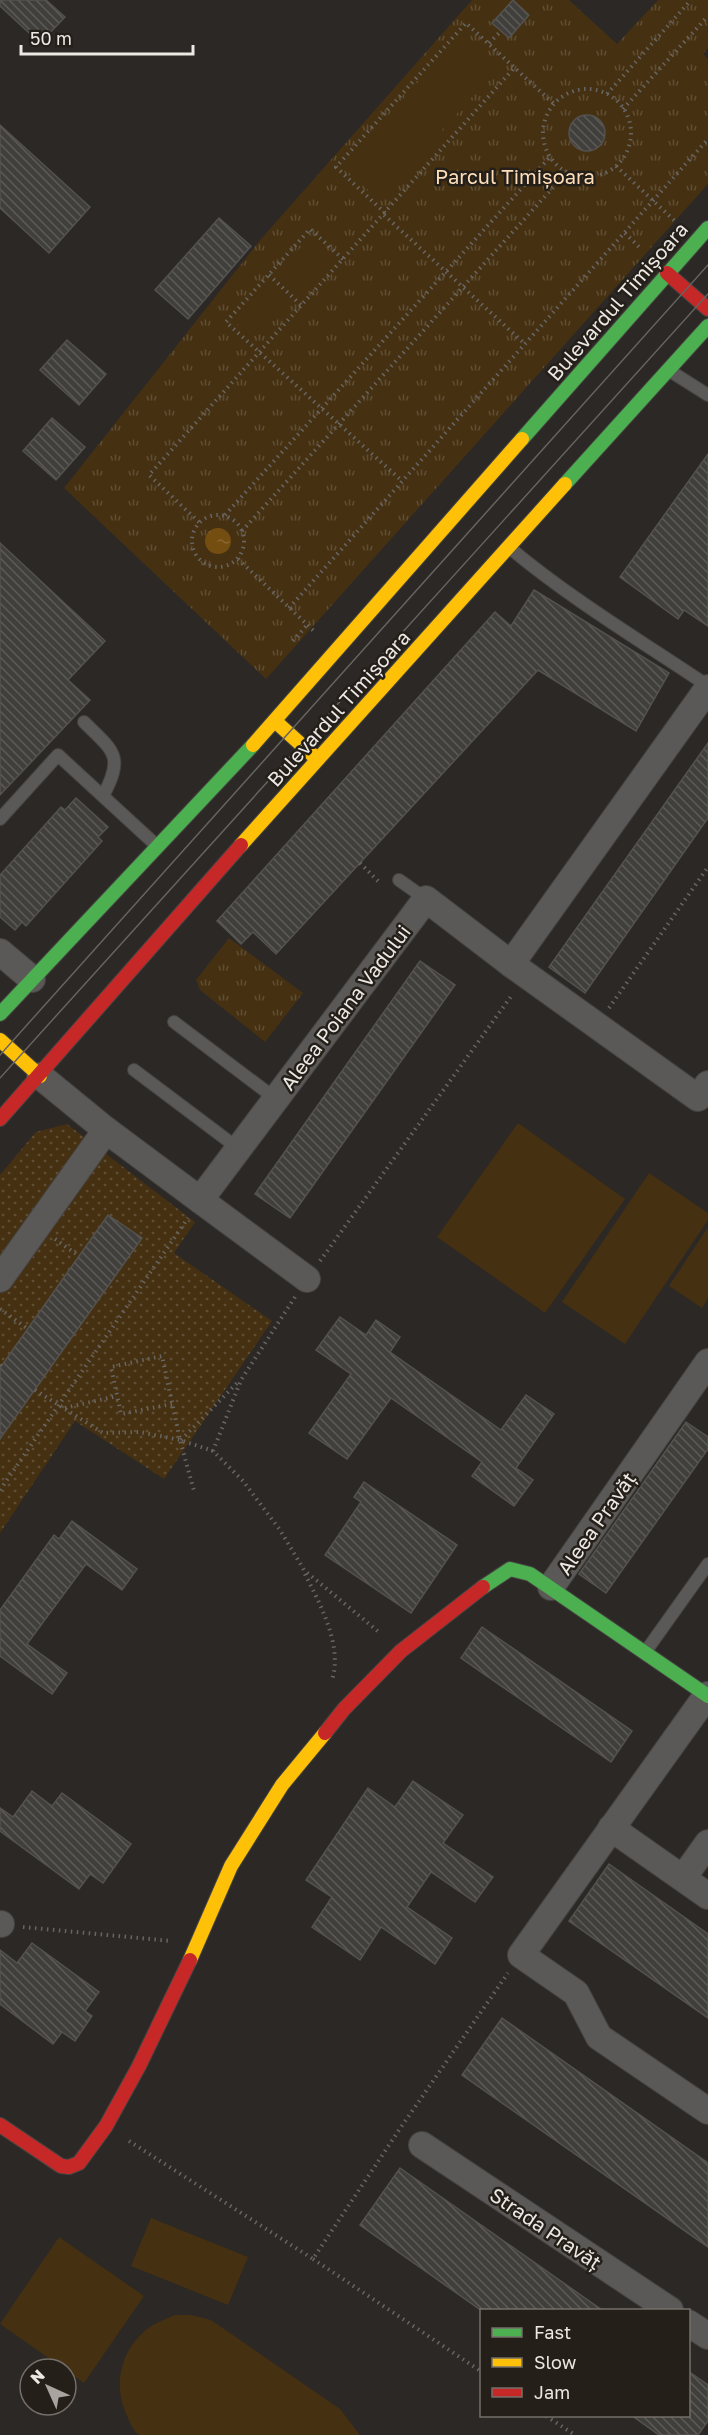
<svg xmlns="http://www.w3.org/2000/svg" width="708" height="2435" viewBox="0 0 708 2435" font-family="'Golos Text',sans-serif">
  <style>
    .grass { fill: url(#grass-dots) }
    .park { fill: url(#park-tufts) }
    .pitch { fill: #453012 }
    .water { fill: url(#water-ripples) }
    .building { fill: url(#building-back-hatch); stroke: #54524f; stroke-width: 1.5 }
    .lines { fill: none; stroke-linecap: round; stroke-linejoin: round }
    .lane-casing { stroke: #464442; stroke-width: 14 }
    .street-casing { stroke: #464442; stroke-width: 28 }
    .fast-casing { stroke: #464442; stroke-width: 16 }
    .slow-casing { stroke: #464442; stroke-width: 16 }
    .jam-casing { stroke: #464442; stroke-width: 16 }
    .path { stroke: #686664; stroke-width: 4; stroke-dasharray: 1.5 4.5; stroke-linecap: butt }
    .lane { stroke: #5b5957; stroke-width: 12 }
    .street { stroke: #5b5957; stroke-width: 26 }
    .fast { stroke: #4caf50; stroke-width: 14 }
    .slow { stroke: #ffc107; stroke-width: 14 }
    .jam { stroke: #c62828; stroke-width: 14 }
    .tram { stroke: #666461; stroke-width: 1.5 }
    .labels { text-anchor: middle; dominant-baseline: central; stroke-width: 5; stroke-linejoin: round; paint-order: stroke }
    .park-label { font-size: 20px; fill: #fddeb9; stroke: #241f19 }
    .street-label { font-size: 20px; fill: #ece8e4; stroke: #241f19 }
  </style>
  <defs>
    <pattern id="grass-dots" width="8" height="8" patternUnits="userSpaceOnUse" patternTransform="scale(1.5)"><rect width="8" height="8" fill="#453012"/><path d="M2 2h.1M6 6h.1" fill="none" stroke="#604e34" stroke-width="1.8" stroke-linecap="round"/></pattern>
    <pattern id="park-tufts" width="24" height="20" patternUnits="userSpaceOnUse" patternTransform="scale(1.5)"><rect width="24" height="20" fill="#453012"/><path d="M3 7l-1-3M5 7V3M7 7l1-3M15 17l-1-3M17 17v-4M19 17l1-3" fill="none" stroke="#604e34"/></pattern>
    <pattern id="water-ripples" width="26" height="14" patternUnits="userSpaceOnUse" patternTransform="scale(1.5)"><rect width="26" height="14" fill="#744d10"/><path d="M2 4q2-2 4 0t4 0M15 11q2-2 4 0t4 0" fill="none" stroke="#886733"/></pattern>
    <pattern id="building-back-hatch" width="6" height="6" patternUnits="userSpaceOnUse" patternTransform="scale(1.5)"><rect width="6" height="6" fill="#413f3c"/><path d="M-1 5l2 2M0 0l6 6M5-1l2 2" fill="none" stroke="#5d5b58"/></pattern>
  </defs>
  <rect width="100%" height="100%" fill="#2b2825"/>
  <!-- grass -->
  <path class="grass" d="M67,1124L195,1222L174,1253L272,1321L164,1479L75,1421L0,1533V1175L36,1132Z"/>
  <!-- park -->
  <g class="park">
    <path d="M472,0H569L617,44L658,0H708V48L703,54L708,59V184L266,679L64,488L261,239Z"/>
    <path d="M229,938L303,993L265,1042L200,990L196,980Z"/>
  </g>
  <!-- pitch -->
  <g class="pitch">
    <path d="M460,36L497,69L379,200L342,166Z"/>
    <path d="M311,236L329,253L293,292L275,275Z"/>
    <path d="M271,280L289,297L251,337L233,320Z"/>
    <path d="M518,1123L625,1199L545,1313L437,1237Z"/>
    <path d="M649,1173L708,1213V1220L625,1344L562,1302Z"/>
    <path d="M708,1227V1298L702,1308L669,1286Z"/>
    <path d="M151,2218L248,2257L228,2305L131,2266Z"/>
    <path d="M59,2237L144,2296L84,2383L0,2324Z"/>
    <path d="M175,2315H191L211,2320L340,2409L360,2435H139C132,2430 129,2420 125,2411C112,2380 124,2343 153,2325C160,2321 168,2318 175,2315Z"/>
  </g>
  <!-- water -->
  <circle class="water" cx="218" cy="541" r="13"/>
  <!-- building -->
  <g class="building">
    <path d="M0,0H46L65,17L40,43L0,6Z"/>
    <path d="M513,0L529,15L509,38L492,23Z"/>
    <circle cx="587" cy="133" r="18"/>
    <path d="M0,125L90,207L49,253L0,208Z"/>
    <path d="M219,218L251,246L188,319L155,290Z"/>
    <path d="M67,340L106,374L79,405L40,370Z"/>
    <path d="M52,418L85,447L56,480L23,451Z"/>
    <path d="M708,454V626L684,610L678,619L620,577Z"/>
    <path d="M0,543L105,641L68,680L90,700L0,795Z"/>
    <path d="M534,590L669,673L636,731L538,670L276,954L253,932L241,944L217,921L495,612L511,626Z"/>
    <path d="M708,743V818L585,993L549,967Z"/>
    <path d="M76,798L108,827L98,837L102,841L26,926L22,922L15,930L0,917V875L61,807L65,810Z"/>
    <path d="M420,961L455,985L290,1218L255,1194Z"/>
    <path d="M108,1215L142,1238L0,1439V1368Z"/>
    <path d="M340,1317L366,1335L376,1320L400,1337L390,1352L501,1430L526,1395L554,1414L516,1468L533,1480L514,1506L472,1476L482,1462L391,1398L347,1459L309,1433L351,1374L316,1350Z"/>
    <path d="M686,1422L708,1437V1449L606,1593L579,1574Z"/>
    <path d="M364,1482L457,1545L411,1613L325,1555L361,1502L354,1497Z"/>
    <path d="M72,1521L137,1569L122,1590L86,1564L27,1644L67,1673L52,1694L0,1656V1610L54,1535L59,1539Z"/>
    <path d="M482,1627L632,1731L611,1762L461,1658Z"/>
    <path d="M413,1781L463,1815L443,1843L493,1877L475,1902L431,1872L407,1907L452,1938L435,1964L381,1927L360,1960L312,1927L332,1897L306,1880L368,1788L395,1807Z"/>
    <path d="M32,1791L52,1806L62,1793L131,1844L103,1883L90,1874L79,1889L0,1831V1808L13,1817Z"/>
    <path d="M609,1864L708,1934V2018L569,1921Z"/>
    <path d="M32,1943L99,1992L85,2011L92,2016L75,2041L62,2032L53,2044L0,2004V1950L17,1963Z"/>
    <path d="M502,2018L708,2163V2247L462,2075Z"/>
    <path d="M400,2168L602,2310L482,2311L360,2225Z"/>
    <path d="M688,2371L708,2385V2421L698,2435H659L631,2415H688Z"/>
  </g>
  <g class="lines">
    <!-- lane casing -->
    <g class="lane-casing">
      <g id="lane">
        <path d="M670,371L708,395"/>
        <path d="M510,548C571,599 641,641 708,686"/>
        <path d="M84,722C113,751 125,755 103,796"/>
        <path d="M0,819L58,755L156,845"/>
        <path d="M399,880L426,899"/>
        <path d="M174,1022L276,1099"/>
        <path d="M134,1070L239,1149"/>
        <path d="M646,1651L708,1564"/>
      </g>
    </g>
    <!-- street casing -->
    <g class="street-casing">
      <g id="street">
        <path d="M0,952L32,979"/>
        <path d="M511,964L698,1098L708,1084"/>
        <path d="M40,1076L106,1130L200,1200L426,899L511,964L708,688"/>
        <path d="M200,1200L307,1279"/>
        <path d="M0,1279L106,1130"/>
        <path d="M551,1587L708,1362"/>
        <path d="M707,1695L521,1955L576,1993L599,2037L708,2111"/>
        <path d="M611,1828L708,1896"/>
        <path d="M683,1878L708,1843"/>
        <path d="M0,1924H1"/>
        <path d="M422,2145L670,2310"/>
        <path d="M688,2323L708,2336"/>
      </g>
    </g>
    <!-- fast casing -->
    <g class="fast-casing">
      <g id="fast">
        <path d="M522,439L708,228"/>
        <path d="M565,484L708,326"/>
        <path d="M0,1014L253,745"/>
        <path d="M483,1587L510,1569L530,1574L708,1696"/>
      </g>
    </g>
    <!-- slow casing -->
    <g class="slow-casing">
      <g id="slow">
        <path d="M275,721L317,759"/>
        <path d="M253,745L522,439"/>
        <path d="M241,845L565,484"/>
        <path d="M0,1040L40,1076"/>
        <path d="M190,1960L231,1866L282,1785L325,1733"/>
      </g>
    </g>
    <!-- jam casing -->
    <g class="jam-casing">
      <g id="jam">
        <path d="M667,273L708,309"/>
        <path d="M0,1119L241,845"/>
        <path d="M325,1733L344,1709L401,1651L483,1587"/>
        <path d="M0,2125L61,2166L69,2167L79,2163L106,2126L139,2066L190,1960"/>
      </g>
    </g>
    <!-- path -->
    <g class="path">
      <path d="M489,43L501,31"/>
      <circle cx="587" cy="133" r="44"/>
      <path d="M607,94L691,0"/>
      <path d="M623,109L708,16"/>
      <path d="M616,166L677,223"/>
      <path d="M385,213L336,167L466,23L554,104"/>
      <path d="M384,215L525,344"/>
      <path d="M625,233L639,247"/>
      <path d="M343,259L310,229L226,322L402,481"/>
      <path d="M269,275L301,305"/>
      <circle cx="218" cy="541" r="26"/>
      <path d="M225,515L550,157"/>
      <path d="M199,522L149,475L515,67"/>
      <path d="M242,531L567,172"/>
      <path d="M238,559L316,633"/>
      <path d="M289,608L708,139"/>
      <path d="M293,641L307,625"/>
      <path d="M360,863L381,884"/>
      <path d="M609,1008L708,867"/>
      <path d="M55,1239L79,1256"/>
      <path d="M320,1261L512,995"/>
      <path d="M295,1297L241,1380L213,1451L243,1481L280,1530L304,1570L380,1633"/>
      <path d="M0,1309L28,1329"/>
      <path d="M0,1365L1,1366"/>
      <path d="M35,1390L103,1433L140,1432L180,1440L213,1451"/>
      <path d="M172,1404L121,1414L111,1367L162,1356L180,1440L194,1491"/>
      <path d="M65,1408L117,1396"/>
      <path d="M181,1440L239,1381"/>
      <path d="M0,1490L188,1218"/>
      <path d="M305,1574C320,1604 343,1646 332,1680"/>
      <path d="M23,1927L171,1941"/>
      <path d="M129,2141L313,2259L399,2130L508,1973"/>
      <path d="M313,2259L482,2372"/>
      <path d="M546,2416L575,2435"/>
    </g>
    <!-- lane -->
    <use href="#lane" class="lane"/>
    <!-- street -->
    <use href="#street" class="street"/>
    <!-- fast -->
    <use href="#fast" class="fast"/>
    <!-- slow -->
    <use href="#slow" class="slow"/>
    <!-- jam -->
    <use href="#jam" class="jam"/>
    <!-- tram -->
    <g class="tram">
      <path d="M0,1055L708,265"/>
      <path d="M0,1078L708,294"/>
    </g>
  </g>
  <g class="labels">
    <!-- park labels -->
    <g class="park-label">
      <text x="515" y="176">Parcul Timișoara</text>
    </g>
    <!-- street labels -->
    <g class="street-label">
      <text transform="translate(617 301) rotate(-49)">Bulevardul Timișoara</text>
      <text transform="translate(338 708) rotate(-48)">Bulevardul Timișoara</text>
      <text transform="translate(345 1007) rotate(-53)">Aleea Poiana Vadului</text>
      <text transform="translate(596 1523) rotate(-55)">Aleea Pravăț</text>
      <text transform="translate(546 2228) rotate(34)">Strada Pravăț</text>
    </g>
  </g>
  <!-- legend -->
  <rect x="480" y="2309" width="210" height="108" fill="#241f19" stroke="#746f6a" stroke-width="1.5"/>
  <rect x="492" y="2328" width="30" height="9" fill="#4caf50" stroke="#746f6a" stroke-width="1.5"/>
  <text x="534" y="2339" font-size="18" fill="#ece8e4">Fast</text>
  <rect x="492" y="2358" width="30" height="9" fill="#ffc107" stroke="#746f6a" stroke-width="1.5"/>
  <text x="534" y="2369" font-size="18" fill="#ece8e4">Slow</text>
  <rect x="492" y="2388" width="30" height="9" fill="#c62828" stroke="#746f6a" stroke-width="1.5"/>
  <text x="534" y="2399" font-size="18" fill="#ece8e4">Jam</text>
  <!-- north arrow -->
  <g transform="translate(48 2387) rotate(315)"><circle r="28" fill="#241f19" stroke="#746f6a" stroke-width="1.5"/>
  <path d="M0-4.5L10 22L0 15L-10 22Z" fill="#a8a5a1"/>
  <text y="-9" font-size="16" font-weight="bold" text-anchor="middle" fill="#ece8e4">N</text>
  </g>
  <!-- scale -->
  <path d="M21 45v9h172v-9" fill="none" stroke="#ece8e4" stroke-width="3"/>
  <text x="30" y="45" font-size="18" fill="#ece8e4" stroke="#241f19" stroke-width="4.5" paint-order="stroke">50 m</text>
</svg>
